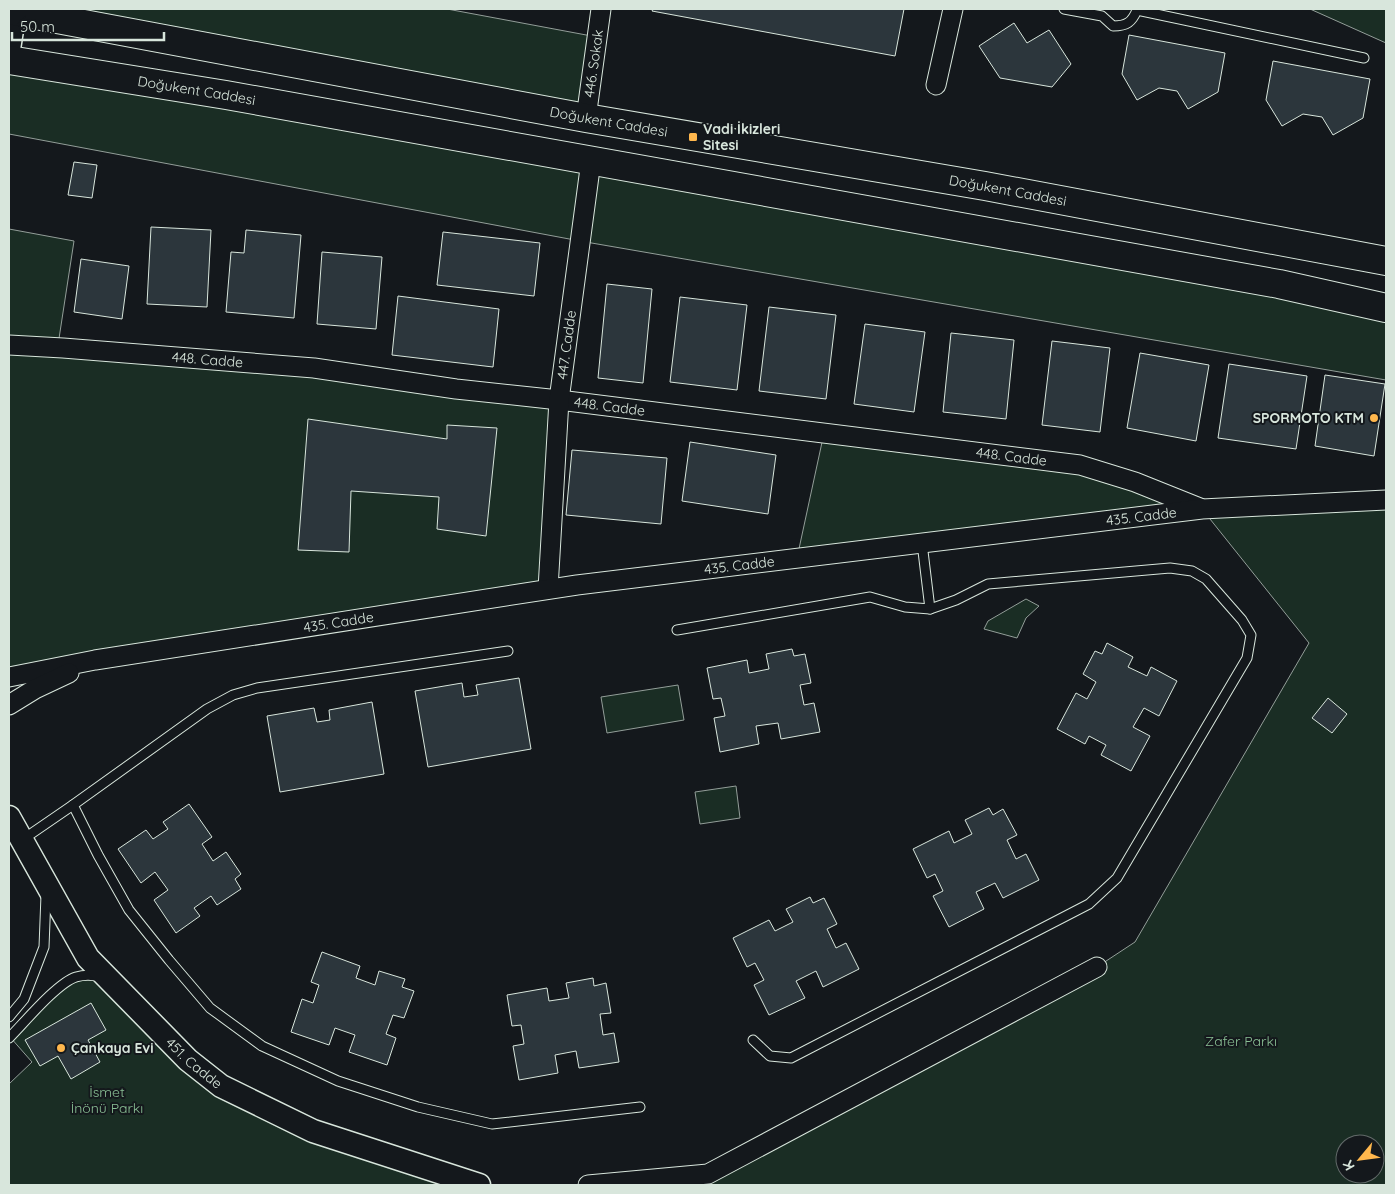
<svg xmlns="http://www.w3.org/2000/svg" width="1395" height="1194" viewBox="0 0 1395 1194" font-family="Quicksand,sans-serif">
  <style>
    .green { fill: #1a2d24; stroke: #939e99; fill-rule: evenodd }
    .building { fill: #2c363c; stroke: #d8e6dc }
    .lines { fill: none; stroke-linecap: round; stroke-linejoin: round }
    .service-casing { stroke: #d8e6dc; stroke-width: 11 }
    .minor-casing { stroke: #d8e6dc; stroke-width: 21 }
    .tertiary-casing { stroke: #d8e6dc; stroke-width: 25 }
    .primary-casing { stroke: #d8e6dc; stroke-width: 30 }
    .service { stroke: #14181c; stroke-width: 9 }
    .minor { stroke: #14181c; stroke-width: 19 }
    .tertiary { stroke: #14181c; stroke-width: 22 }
    .primary { stroke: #14181c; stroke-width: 28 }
    .poi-dot { fill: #ffb74d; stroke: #14181c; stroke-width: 2 }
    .labels { text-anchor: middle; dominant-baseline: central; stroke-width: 4; stroke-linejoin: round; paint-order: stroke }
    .street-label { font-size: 14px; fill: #d8e6dc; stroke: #14181c }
    .poi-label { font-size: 14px; font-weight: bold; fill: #d8e6dc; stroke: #14181c; text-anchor: start }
    .park-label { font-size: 14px; fill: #8ac095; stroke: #14181c }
  </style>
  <rect width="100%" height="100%" fill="#14181c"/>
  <!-- green -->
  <g class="green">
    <path d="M9,9H447L597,37L586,118Z"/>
    <path d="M1310,9H1386V43Z"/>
    <path d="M9,60L1386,310V380L580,241L9,134Z"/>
    <path d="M9,229L74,241L58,345L9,344Z"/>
    <path d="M9,345L559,400L548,589L9,677Z"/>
    <path d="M824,433L1080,465L1202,509L1386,500V1185H588L708,1174L1097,967L1135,942L1309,643L1202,509L797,558ZM1345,1144H1375V1174H1345Z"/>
    <path d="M1026,599L1039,606L1026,618L1017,638L984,629L988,621Z"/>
    <path d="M678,685L684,720L607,733L601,697Z"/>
    <path d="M736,786L740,818L700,824L695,792Z"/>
    <path d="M94,976L221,1087L479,1185H9V1084L32,1062L10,1037L75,977Z"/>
  </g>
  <!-- building -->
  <g class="building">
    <path d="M653,9H904L895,56L652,11Z"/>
    <path d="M1014,23L1027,43L1049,30L1071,64L1052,87L1000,78L979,46Z"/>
    <path d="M1129,35L1225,53L1218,92L1188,109L1177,91L1159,88L1137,100L1122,74Z"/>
    <path d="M1273,61L1370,79L1363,118L1333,135L1322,117L1303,114L1282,126L1266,100Z"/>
    <path d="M74,162L97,165L92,198L68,195Z"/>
    <path d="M151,227L211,230L207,307L147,304Z"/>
    <path d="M246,230L301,235L294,318L226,312L231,252L244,253Z"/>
    <path d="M443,232L540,243L534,296L437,285Z"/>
    <path d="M322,252L382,257L376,329L317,324Z"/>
    <path d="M81,259L129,266L122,319L74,312Z"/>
    <path d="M607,284L652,289L643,383L598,378Z"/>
    <path d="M398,296L499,309L493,367L392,355Z"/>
    <path d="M680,297L747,305L737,390L670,382Z"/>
    <path d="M769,307L836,315L826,399L759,391Z"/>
    <path d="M865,324L925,332L914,412L854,404Z"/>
    <path d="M951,333L1014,340L1006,419L943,412Z"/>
    <path d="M1052,341L1110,348L1100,432L1042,425Z"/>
    <path d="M1140,353L1209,365L1196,441L1127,428Z"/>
    <path d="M1229,364L1307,376L1296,449L1218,438Z"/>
    <path d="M1325,375L1385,384L1374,456L1315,446Z"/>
    <path d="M308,419L447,439V425L497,428L486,536L437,529L439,497L351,491L349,552L298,550Z"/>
    <path d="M690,442L776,455L768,514L682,501Z"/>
    <path d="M572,450L667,458L661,524L566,515Z"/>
    <path d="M1107,643L1133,657L1128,667L1147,676L1151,667L1177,681L1159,716L1144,708L1133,727L1150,736L1131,771L1101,755L1106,745L1089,736L1085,744L1057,729L1076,693L1087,699L1096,682L1083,674L1095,651L1102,654Z"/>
    <path d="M792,649L794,656L805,654L811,683L800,685L804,705L814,703L820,732L781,739L778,723L756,726L759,744L720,752L714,718L725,716L721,698L713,699L707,668L747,660L749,673L769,669L766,654Z"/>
    <path d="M519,678L531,749L428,767L415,691L462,683L464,697L478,695L476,685Z"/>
    <path d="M1328,698L1347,714L1332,733L1312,718Z"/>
    <path d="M372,702L384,774L280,792L267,716L314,708L317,722L330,720L329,710Z"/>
    <path d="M189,804L212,837L202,844L213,861L226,852L241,874L235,879L241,889L217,905L211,896L194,908L200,916L176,933L154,900L168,890L155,872L141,883L118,849L146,830L153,839L168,829L163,822Z"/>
    <path d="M989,808L993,815L1003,809L1017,835L1007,840L1016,859L1026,854L1039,880L1003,898L995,883L976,892L984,909L949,927L933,896L943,891L935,874L927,878L913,849L949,831L954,843L972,834L965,820Z"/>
    <path d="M810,897L813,903L824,898L837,924L827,929L836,948L846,943L859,969L823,987L816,971L796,981L805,998L769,1015L754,985L764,980L755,963L747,967L733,938L769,920L775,931L793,922L786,909Z"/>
    <path d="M322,952L360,966L356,978L375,985L379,971L405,979L402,987L414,991L404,1018L393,1015L386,1034L396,1038L387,1065L349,1052L355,1035L335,1028L329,1045L291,1032L302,999L313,1003L319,985L311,982Z"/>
    <path d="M593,978L594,986L606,983L611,1013L600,1014L603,1035L614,1033L619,1062L579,1068L576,1051L555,1055L558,1073L519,1080L513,1046L524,1044L521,1025L512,1026L507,995L547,988L549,1001L569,998L566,983Z"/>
    <path d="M91,1003L106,1030L88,1040L100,1062L71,1079L58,1056L40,1066L25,1040Z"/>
  </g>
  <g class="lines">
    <!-- service casing -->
    <g class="service-casing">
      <g id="service">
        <path d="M1064,9L1102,16L1113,26C1127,26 1132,22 1137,10L1364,58"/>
        <path d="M922,543L930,609"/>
        <path d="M677,630L870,597L905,607L930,609L956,600L988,584L1170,568L1192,571L1206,579L1242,620L1251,635L1247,658L1117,878L1089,904L791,1058L770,1056L753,1040"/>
        <path d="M508,651L257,688L233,695L207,709L73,805L98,855L129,910L169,960L210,1008L262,1046L338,1081L418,1107L492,1124L640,1107"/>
        <path d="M22,840L73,805"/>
        <path d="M9,1017L24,999L44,947L46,895"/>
        <path d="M9,1038C24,1023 57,983 76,977C83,975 93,975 100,977"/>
      </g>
    </g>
    <!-- minor casing -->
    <g class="minor-casing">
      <g id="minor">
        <path d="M936,85L953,9"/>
        <path id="s1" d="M586,118L601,9"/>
        <path id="s2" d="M9,345L63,348L314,368L456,389L559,400L1080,465L1135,482L1200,508"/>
        <path id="s3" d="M548,589L559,400L591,161"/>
        <path id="s4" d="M9,677L95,660L577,585L1202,509L1386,500"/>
        <path d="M9,705L35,689L69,673"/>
        <path d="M588,1185L708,1174L1097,967"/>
      </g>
    </g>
    <!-- tertiary casing -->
    <g class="tertiary-casing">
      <g id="tertiary">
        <path d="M9,49L15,11"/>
        <path id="s5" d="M9,817L88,958L188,1060L221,1086L313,1131L479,1185"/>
      </g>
    </g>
    <!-- primary casing -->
    <g class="primary-casing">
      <g id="primary">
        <path id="s6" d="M9,10L586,118L985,186L1386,261"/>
        <path id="s7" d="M9,60L226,95L1279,284L1386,308"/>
      </g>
    </g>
    <!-- service -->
    <use href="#service" class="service"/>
    <!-- minor -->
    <use href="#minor" class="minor"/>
    <!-- tertiary -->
    <use href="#tertiary" class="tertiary"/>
    <!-- primary -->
    <use href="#primary" class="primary"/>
  </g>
  <!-- markers -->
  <g class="poi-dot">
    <rect x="688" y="132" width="10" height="10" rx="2.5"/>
    <circle cx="1374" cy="418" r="5"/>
    <circle cx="61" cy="1048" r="5"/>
  </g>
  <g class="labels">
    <!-- street labels -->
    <g class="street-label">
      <text stroke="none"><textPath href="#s1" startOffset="55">446. Sokak</textPath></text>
      <text stroke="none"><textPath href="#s7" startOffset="190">Doğukent Caddesi</textPath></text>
      <text stroke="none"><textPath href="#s6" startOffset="610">Doğukent Caddesi</textPath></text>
      <text stroke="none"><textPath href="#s6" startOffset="1015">Doğukent Caddesi</textPath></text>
      <text stroke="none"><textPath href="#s3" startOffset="245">447. Cadde</textPath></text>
      <text stroke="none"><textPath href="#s2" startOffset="199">448. Cadde</textPath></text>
      <text stroke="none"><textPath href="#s2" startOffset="604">448. Cadde</textPath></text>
      <text stroke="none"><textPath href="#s2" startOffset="1009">448. Cadde</textPath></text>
      <text stroke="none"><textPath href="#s4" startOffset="1144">435. Cadde</textPath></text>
      <text stroke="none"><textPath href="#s4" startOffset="739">435. Cadde</textPath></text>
      <text stroke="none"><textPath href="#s4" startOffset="334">435. Cadde</textPath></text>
      <text stroke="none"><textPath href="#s5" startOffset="311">451. Cadde</textPath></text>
    </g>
    <!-- poi labels -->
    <g class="poi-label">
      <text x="703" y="129">Vadi İkizleri<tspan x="703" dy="16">Sitesi</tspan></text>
      <text x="1364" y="418" text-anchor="end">SPORMOTO KTM</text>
      <text x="71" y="1048">Çankaya Evi</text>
    </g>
    <!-- park labels -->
    <g class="park-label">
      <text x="1241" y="1041">Zafer Parkı</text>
      <text x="107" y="1092">İsmet<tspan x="107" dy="16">İnönü Parkı</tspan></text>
    </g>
  </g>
  <!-- border -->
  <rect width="1395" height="1194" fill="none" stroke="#d8e6dc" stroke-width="20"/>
  <!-- north arrow -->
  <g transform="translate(1360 1159) rotate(241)"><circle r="24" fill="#14181c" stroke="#626a69"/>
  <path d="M0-4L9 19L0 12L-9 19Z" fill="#ffb74d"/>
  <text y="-8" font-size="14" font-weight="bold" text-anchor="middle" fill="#d8e6dc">K</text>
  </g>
  <!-- scale -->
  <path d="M12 32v8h152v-8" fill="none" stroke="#d8e6dc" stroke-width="2.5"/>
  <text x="20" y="32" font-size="15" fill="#d8e6dc" stroke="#14181c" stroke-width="4" paint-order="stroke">50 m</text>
</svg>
